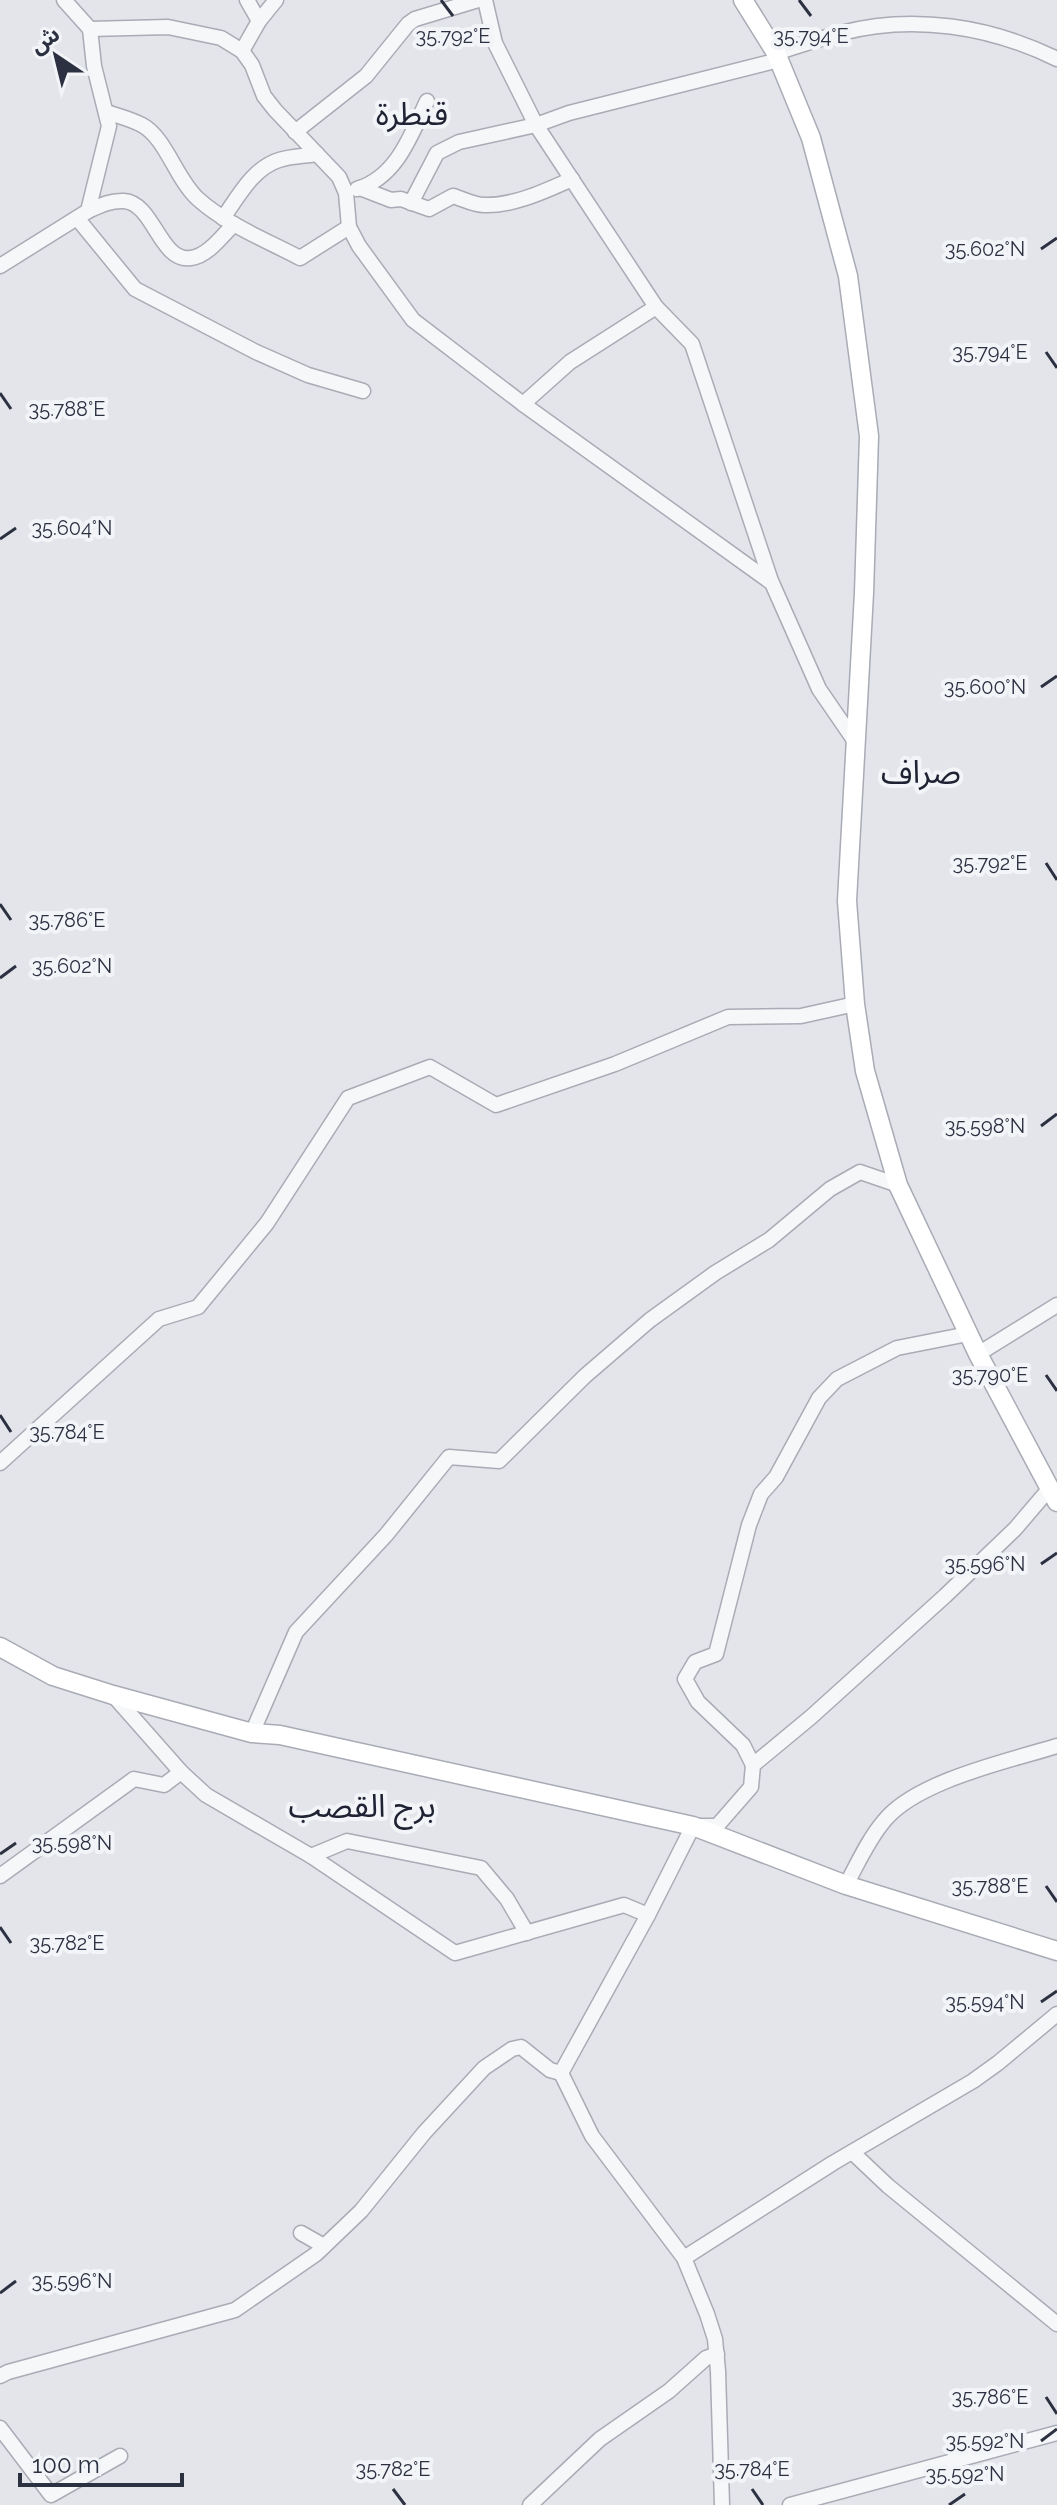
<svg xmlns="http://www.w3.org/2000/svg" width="1057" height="2505" viewBox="0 0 1057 2505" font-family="Raleway,'Noto Sans Arabic',sans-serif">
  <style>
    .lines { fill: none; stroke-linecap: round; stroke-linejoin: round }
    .minor-casing { stroke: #a9abb5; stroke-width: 17 }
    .secondary-casing { stroke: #a9abb5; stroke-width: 21 }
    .minor { stroke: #f6f7f9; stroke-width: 14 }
    .secondary { stroke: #fff; stroke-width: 18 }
    .ticks { fill: none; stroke: #2c3142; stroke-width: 3 }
    .labels { text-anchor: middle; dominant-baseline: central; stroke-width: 8; stroke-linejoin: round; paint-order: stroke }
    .quarter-label { font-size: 32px; fill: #1e2233; stroke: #f3f4f8 }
    .ticks-label { font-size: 20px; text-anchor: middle; fill: #2c3142; stroke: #f3f4f8; stroke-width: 8; stroke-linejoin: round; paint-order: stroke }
  </style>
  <rect width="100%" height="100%" fill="#e4e5eb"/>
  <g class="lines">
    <!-- minor casing -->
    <g class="minor-casing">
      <g id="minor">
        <path d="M64,0L90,29L168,27L221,38L242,51L252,65L264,96L275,110L339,177L346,193L349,227L359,246L413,320L523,404L772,583L819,689L856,743"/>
        <path d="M247,0L259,21"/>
        <path d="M485,0L495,43L536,125L656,307L692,344L771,581"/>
        <path d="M242,51L259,21L276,0"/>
        <path d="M776,53C797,46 819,39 841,33C913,14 990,26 1057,59"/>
        <path d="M107,112C118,116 131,119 142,125C166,138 176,179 198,199C227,225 266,240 300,258L349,227"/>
        <path d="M295,132L366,76L408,24L415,19L478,0"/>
        <path d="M360,188L391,200L401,199L429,209L453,196C463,199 474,205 484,205C514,206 545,191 572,179"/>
        <path d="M357,189C397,177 411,135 427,101"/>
        <path d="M411,203L437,153L459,142L536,125L569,113L779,60"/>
        <path d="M88,211C99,206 111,200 124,201C154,203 160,263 191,258C208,256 223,235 234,224"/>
        <path d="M77,218L135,289L256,352L308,375L363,391"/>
        <path d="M223,218C238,197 253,168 279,160C291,156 305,156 317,154"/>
        <path d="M0,266L88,211L109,126L94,66L90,29"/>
        <path d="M523,404L570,362L656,307"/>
        <path d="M978,1354L1057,1305"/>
        <path d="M0,1463L159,1319L198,1307L267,1223L348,1098L430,1067L496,1105L615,1064L728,1017L801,1016L855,1004"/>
        <path d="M113,1695L181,1772L206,1795L311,1856L455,1953L624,1905L648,1915L693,1826H717L751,1787L753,1765L811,1717L945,1596L1015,1529L1050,1488"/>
        <path d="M252,1733L296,1632L386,1535L449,1457L499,1461L585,1376L650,1320L715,1273L769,1240L830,1189L860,1172L898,1185"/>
        <path d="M753,1765L743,1745L698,1702L685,1679L695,1662L716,1654L749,1525L761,1494L776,1477L819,1398L837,1379L897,1348L968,1334"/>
        <path d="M311,1856L347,1841L481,1868L507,1899L527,1933"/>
        <path d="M0,1876L134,1779L164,1785L181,1772"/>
        <path d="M846,1885C858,1863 868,1840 884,1821C916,1781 1008,1761 1057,1746"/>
        <path d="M648,1915L561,2073L592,2136L684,2258L707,2314L715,2339L718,2371L722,2505"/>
        <path d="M852,2152L888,2186L1057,2324"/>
        <path d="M301,2233L324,2246"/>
        <path d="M684,2258L833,2163L973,2081L998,2063L1057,2014"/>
        <path d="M0,2376L8,2372L235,2310L316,2254L361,2211L424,2133L484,2068L512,2049L521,2047L550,2070L561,2073"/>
        <path d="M0,2428L51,2495L120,2456"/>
        <path d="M530,2505L600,2439L669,2391L706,2358L717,2354"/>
        <path d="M790,2505L1057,2433"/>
      </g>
    </g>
    <!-- secondary casing -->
    <g class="secondary-casing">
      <g id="secondary">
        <path d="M743,0L776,53L811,138L848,276L869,436L864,593L847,901L855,1004L865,1071L898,1185L978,1354L1057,1502"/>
        <path d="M0,1647L53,1676L113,1695L252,1733L280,1735L693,1826L846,1885L1057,1951"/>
      </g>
    </g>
    <!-- minor -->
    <use href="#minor" class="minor"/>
    <!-- secondary -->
    <use href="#secondary" class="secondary"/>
  </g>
  <!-- ticks -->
  <path class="ticks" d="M441,0L453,16M799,0L811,16M1041,249L1057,238M1046,352L1057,368M0,393L11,409M0,539L16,528M1041,687L1057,676M1046,863L1057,880M0,904L11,920M0,978L16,966M1041,1126L1057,1114M1046,1375L1057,1391M0,1415L11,1432M1041,1564L1057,1553M0,1854L16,1843M1046,1886L1057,1902M0,1927L11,1943M1041,2002L1057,1991M0,2293L16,2281M1046,2397L1057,2414M1041,2441L1057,2429M393,2489L405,2505M752,2489L763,2505M949,2505L965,2494"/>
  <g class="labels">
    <!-- quarter labels -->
    <g class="quarter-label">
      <text x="412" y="113">قنطرة</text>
      <text x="921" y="771">صراف</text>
      <text x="362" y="1805">برج القصب</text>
    </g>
  </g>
  <g class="ticks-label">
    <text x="453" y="43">35.792°E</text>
    <text x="811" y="43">35.794°E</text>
    <text x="985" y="256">35.602°N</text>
    <text x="990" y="359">35.794°E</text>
    <text x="67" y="416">35.788°E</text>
    <text x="72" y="535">35.604°N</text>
    <text x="985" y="694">35.600°N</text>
    <text x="990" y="870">35.792°E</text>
    <text x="67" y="927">35.786°E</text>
    <text x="72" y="973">35.602°N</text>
    <text x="985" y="1133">35.598°N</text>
    <text x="990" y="1382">35.790°E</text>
    <text x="67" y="1439">35.784°E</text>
    <text x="985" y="1571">35.596°N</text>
    <text x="72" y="1850">35.598°N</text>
    <text x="990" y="1893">35.788°E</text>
    <text x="67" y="1950">35.782°E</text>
    <text x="985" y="2009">35.594°N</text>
    <text x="72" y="2288">35.596°N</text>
    <text x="990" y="2404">35.786°E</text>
    <text x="985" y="2448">35.592°N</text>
    <text x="393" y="2476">35.782°E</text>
    <text x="752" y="2476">35.784°E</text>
    <text x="965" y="2481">35.592°N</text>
  </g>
  <!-- north arrow -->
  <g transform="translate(56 56) rotate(325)" stroke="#f3f4f8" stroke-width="6" paint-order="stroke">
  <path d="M0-6L14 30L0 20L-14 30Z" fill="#2c3142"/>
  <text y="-12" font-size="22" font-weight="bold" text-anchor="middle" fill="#2c3142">ش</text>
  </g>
  <!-- scale -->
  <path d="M20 2473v12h162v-12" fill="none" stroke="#2c3142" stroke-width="4"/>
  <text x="32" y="2473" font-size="24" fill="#2c3142" stroke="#f3f4f8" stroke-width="6" paint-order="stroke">100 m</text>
</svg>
